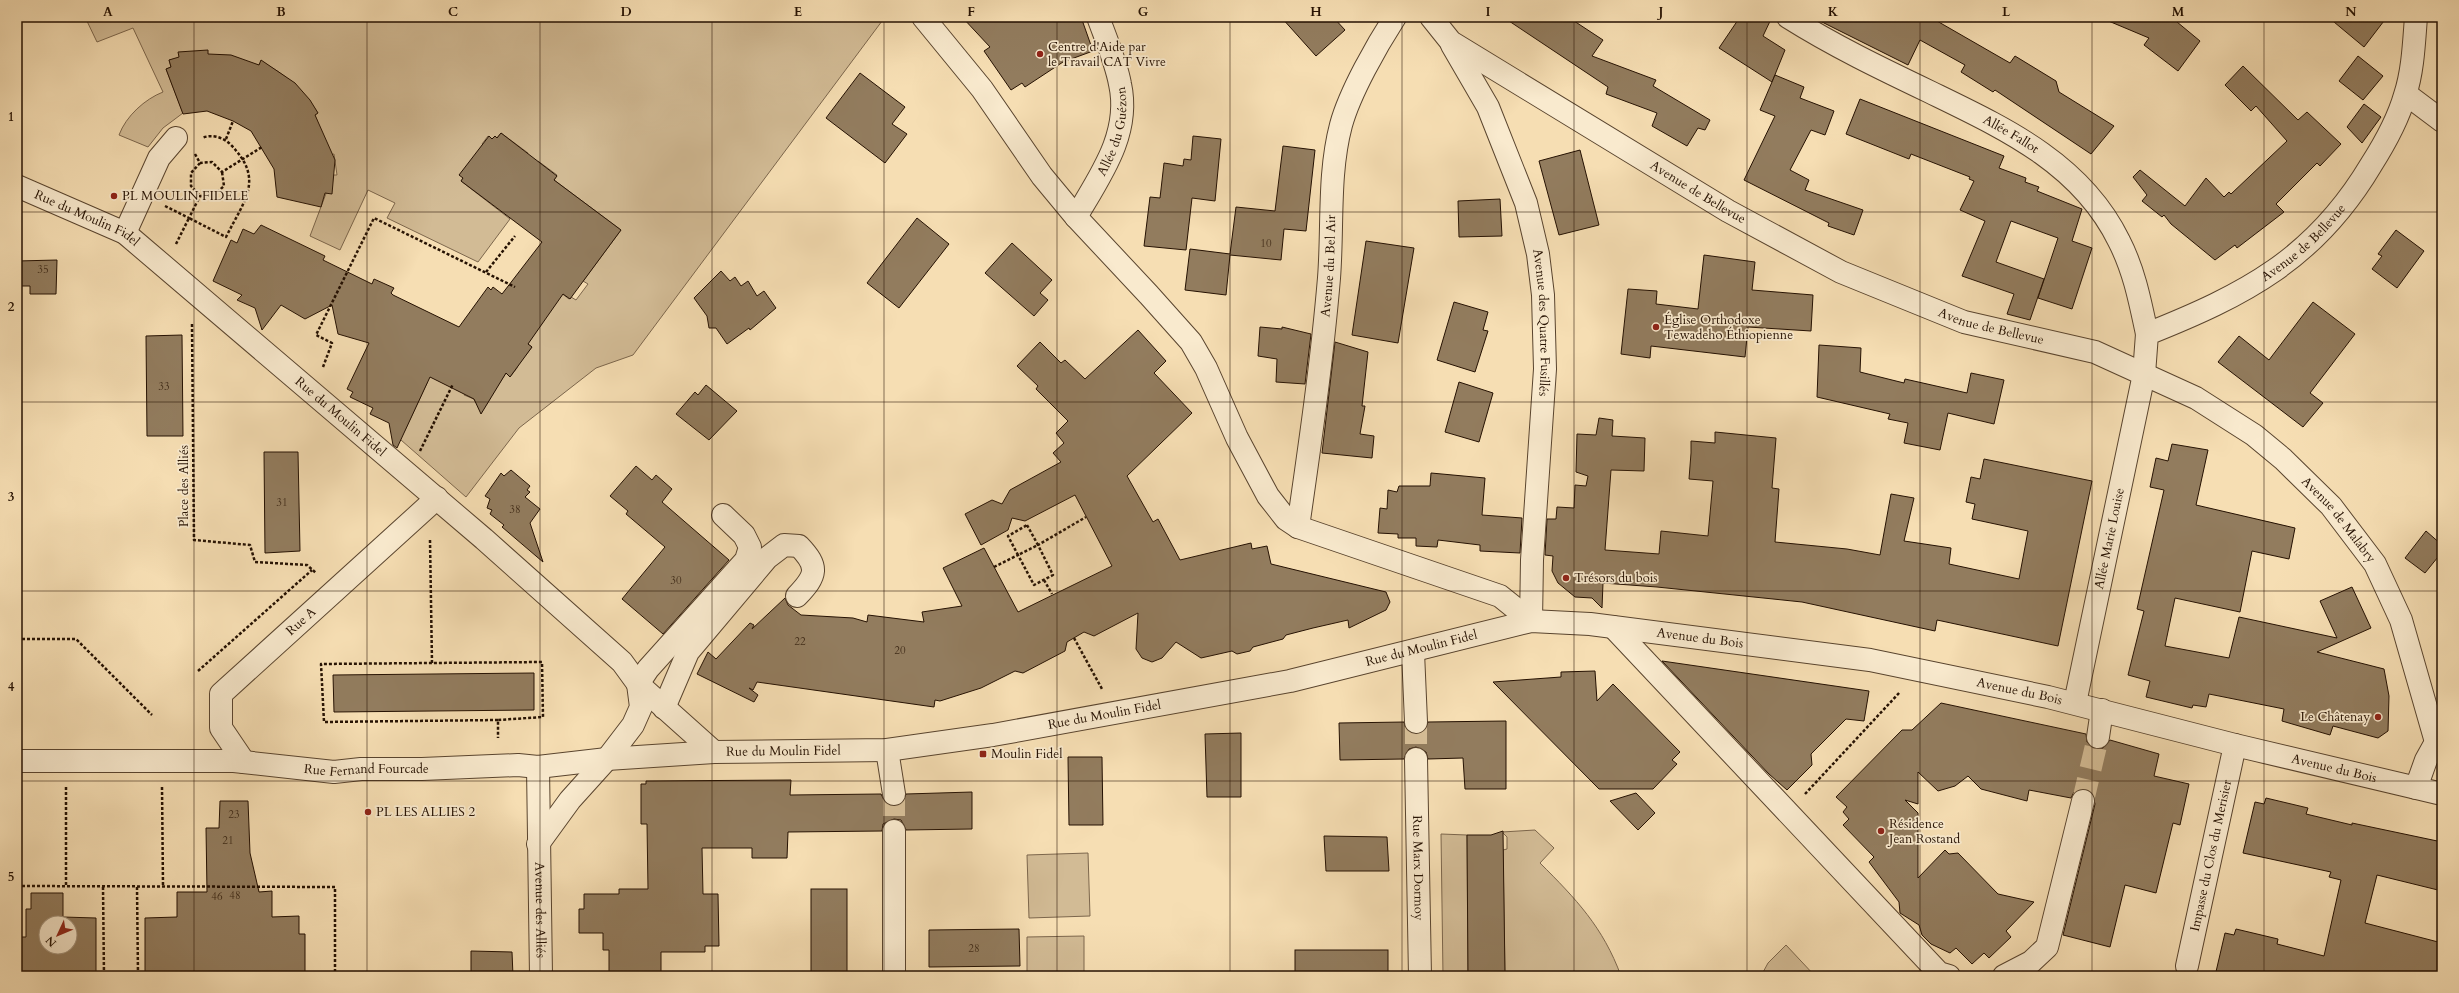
<svg xmlns="http://www.w3.org/2000/svg" width="2459" height="993" viewBox="0 0 2459 993" font-family="Cardo,serif">
  <style>
    .green { fill: #d2bb95; stroke: #7c664c }
    .building { fill: #927c5e; stroke: #251102; fill-rule: evenodd }
    .lines { fill: none; stroke-linecap: round; stroke-linejoin: round }
    .minor-tunnel { stroke: #d7bf98; stroke-width: 22; stroke-dasharray: 22 11; stroke-linecap: butt }
    .minor-casing { stroke: #59442e; stroke-width: 24 }
    .path { stroke: #251102; stroke-width: 2.5; stroke-dasharray: 3 2; stroke-linecap: butt }
    .minor { stroke: #f9eace; stroke-width: 22 }
    .grid { fill: none; stroke: #251102; stroke-width: 1; stroke-opacity: 0.55 }
    .poi-dot { fill: #8f2418; stroke: #f9eace; stroke-width: 1.5 }
    .labels { text-anchor: middle; dominant-baseline: central; stroke-width: 3.5; stroke-linejoin: round; paint-order: stroke }
    .number-label { font-size: 11px; fill: #402c19 }
    .poi-label { font-size: 13px; fill: #251102; stroke: #f9eace; text-anchor: start }
    .street-label { font-size: 13px; fill: #251102; stroke: #f9eace }
    .neatline { fill: none; stroke: #251102; stroke-width: 1.5 }
    .grid-label { font-size: 13px; text-anchor: middle; font-weight: bold; fill: #251102 }
  </style>
  <rect width="100%" height="100%" fill="#f6deb3"/>
  <filter id="stains"><feTurbulence type="fractalNoise" baseFrequency=".005" numOctaves="4"/><feColorMatrix values="0 0 0 0 .2 0 0 0 0 .09 0 0 0 0 .02 0 0 0 .5 -.17"/></filter>
  <radialGradient id="worn" r=".72"><stop offset=".6" stop-color="#630" stop-opacity="0"/><stop offset="1" stop-color="#630" stop-opacity=".3"/></radialGradient>
  <!-- green -->
  <g class="green">
    <path d="M85,17H885L633,355L596,368L519,428L466,497L393,433H403L405,430L427,383L421,380L427,366L467,390L464,395L474,399L476,403L485,405L506,373L510,377L517,368L521,353L525,356L532,347L528,344L552,286L569,299L571,297L576,300L588,284L583,281L621,230L554,180L557,175L538,161L534,165L525,158L528,153L501,133L497,138L495,136L492,139L488,136L482,144L486,148L461,181L510,219L478,262L387,218L395,203L368,190L340,250L310,236L333,175H337L334,154L330,155L315,115L318,113C304,91 285,73 261,62L259,65L179,58L169,60L171,67L166,69L183,113L163,128L148,147L119,135C126,116 145,99 163,92L133,28L97,42Z"/>
    <path d="M1535,830L1554,848L1540,863C1576,899 1603,927 1621,976L1505,975L1503,850L1507,849V837L1502,832Z"/>
    <path d="M1441,834L1467,835L1468,976H1443Z"/>
    <path d="M1088,853L1090,916L1029,918L1027,855Z"/>
    <path d="M1084,936V976H1027V937Z"/>
    <path d="M1786,945L1815,976H1761L1768,963Z"/>
  </g>
  <!-- building -->
  <g class="building">
    <path d="M962,17H1081L1093,51L1063,62L1025,87L1022,83L1011,90L984,51L990,47Z"/>
    <path d="M1281,17H1333L1345,30L1316,56Z"/>
    <path d="M1503,17H1568L1603,40L1592,56L1656,80L1653,86L1710,120L1705,130L1698,128L1687,146L1652,126L1657,113L1606,94L1608,87Z"/>
    <path d="M1740,17H1772L1763,36L1785,50L1772,82L1719,48Z"/>
    <path d="M1812,17H1930L2010,63L2015,56L2056,81L2059,92L2114,126L2091,154L1995,90L1993,92L1961,72L1965,65L1920,40L1908,65Z"/>
    <path d="M2099,17H2171L2200,41L2178,71L2144,45L2149,38Z"/>
    <path d="M2328,17H2387L2364,47Z"/>
    <path d="M208,50V54L231,55L259,65L261,60L295,83L310,100L318,113L315,115L335,160L332,194L325,193L321,207L277,197L274,169L251,131L233,121L207,111L183,114L166,69L171,67L169,60L179,57L178,52Z"/>
    <path d="M2358,56L2383,76L2363,100L2339,81Z"/>
    <path d="M2243,66L2298,120L2307,112L2341,144L2320,166L2317,163L2276,204L2284,212L2237,248L2235,245L2215,260L2171,224L2164,215L2162,217L2142,201L2147,195L2133,177L2140,170L2185,206L2206,178L2224,197L2229,192L2231,194L2287,141L2256,106L2251,111L2225,85Z"/>
    <path d="M860,73L905,107L892,124L907,134L885,163L826,118Z"/>
    <path d="M1775,75L1804,87L1800,98L1834,111L1825,135L1811,130L1790,170L1809,180L1805,190L1863,210L1854,235L1828,226L1829,223L1744,180L1775,116L1760,110Z"/>
    <path d="M1860,99L2004,156L1999,168L2026,178L2025,182L2039,187L2037,191L2082,209L2072,241L2092,248L2072,309L2038,298L2058,238L2011,221L1996,262L2044,279L2030,320L2007,314L2014,294L1962,276L1985,221L1960,210L1974,181L1969,179L1970,177L1911,154L1909,159L1846,134Z"/>
    <path d="M2364,104L2381,117L2362,143L2347,127Z"/>
    <path d="M501,133L557,176L554,180L621,230L570,299L563,294L528,344L532,347L510,377L506,373L481,414L474,399L430,377L397,448L393,445L389,423L370,414L373,408L350,397L353,392L347,389L369,343L338,334L332,305L305,319L281,305L262,330L255,308L237,300L242,295L213,281L231,240L237,243L243,229L254,234L261,225L325,256L323,260L372,284L374,279L394,288L391,293L393,295L459,327L488,287L491,290L493,287L502,294L542,242L461,181L463,178L459,175L489,136L492,139L495,136L497,138Z"/>
    <path d="M1193,136L1221,139L1215,201L1192,198L1186,250L1144,246L1150,197L1160,198L1164,163L1183,166L1184,159L1191,160Z"/>
    <path d="M1283,146L1315,150L1306,231L1284,229L1281,260L1230,255L1226,295L1185,290L1190,249L1230,254L1236,207L1275,211Z"/>
    <path d="M1580,150L1599,225L1559,235L1539,161Z"/>
    <path d="M1500,199L1502,236L1459,237L1458,201Z"/>
    <path d="M917,218L949,244L899,308L867,283Z"/>
    <path d="M2396,230L2424,251L2397,288L2372,269L2382,256L2378,254Z"/>
    <path d="M1366,241L1414,248L1398,343L1352,335Z"/>
    <path d="M1012,243L1052,280L1040,293L1048,300L1034,316L985,273Z"/>
    <path d="M1704,255L1755,262L1752,290L1813,295L1811,331L1748,327L1745,357L1651,346L1650,358L1621,354L1628,289L1657,291L1656,304L1698,309Z"/>
    <path d="M57,260L56,294H30V286H17V261Z"/>
    <path d="M721,271L730,281L735,277L741,286L748,281L757,296L764,291L776,308L750,330L749,328L727,344L716,328H709L707,316L694,298Z"/>
    <path d="M1454,302L1488,312L1483,330L1488,331L1475,372L1437,360Z"/>
    <path d="M2313,302L2355,334L2310,393L2323,403L2303,427L2218,362L2239,336L2269,360Z"/>
    <path d="M1260,327L1282,329V327L1311,334L1305,384L1276,382L1277,359L1258,356Z"/>
    <path d="M1138,330L1166,361L1154,373L1192,413L1127,476L1153,522L1158,519L1180,560L1251,543L1252,549L1267,546L1271,564L1386,592L1390,602L1386,610L1349,628L1348,620L1313,628L1286,635L1283,639L1253,647L1250,651L1237,654L1232,651L1201,658L1176,642L1162,658L1152,662L1142,658L1136,649L1138,613L1094,636L1084,632L1067,642L1065,651L1023,673L1015,671L981,688L940,701L935,700L934,707L757,682L753,690L749,688L758,695L754,702L697,674L708,652L716,659L750,623L754,625L752,629L785,598L788,605L801,615L853,618L867,622L868,615L924,622L922,612L962,606L943,568L984,548L1018,612L1112,566L1075,495L1025,521L1012,518L1008,530L981,545L965,514L992,500L1002,504L1010,490L1061,462L1053,453L1064,443L1056,433L1068,421L1036,389L1038,386L1017,366L1040,342L1061,363L1065,360L1085,379Z"/>
    <path d="M182,335L183,436H147L146,336Z"/>
    <path d="M1335,342L1368,352L1362,406H1365L1360,434L1374,436L1372,458L1322,453Z"/>
    <path d="M1819,345L1861,348L1860,372L1904,383L1905,379L1967,393L1971,373L2004,380L1994,424L1948,413L1940,450L1904,443L1908,423L1888,419L1890,414L1817,397Z"/>
    <path d="M1459,382L1493,393L1479,442L1445,432Z"/>
    <path d="M706,385L737,411L709,440L676,414L695,392L698,395Z"/>
    <path d="M1599,418L1613,420L1612,436L1645,438L1644,471L1611,470L1605,550L1659,554L1661,531L1708,536L1713,481L1689,479L1691,453V441L1715,443V432L1776,438L1772,488L1779,489L1775,542L1847,549L1880,555L1891,494L1914,498L1904,541L1951,548L1949,564L2019,579L2028,531L1972,519L1975,504L1966,502L1971,477L1980,479L1984,459L2092,481L2058,646L1937,620L1935,631L1802,602L1657,587L1603,583L1602,608L1592,598L1575,597L1558,583L1552,571L1553,556L1545,555L1547,519H1556L1557,507L1574,508L1575,485L1586,486L1588,476L1576,472L1577,434L1596,435Z"/>
    <path d="M2172,444L2208,450L2196,505L2295,528L2289,559L2252,551L2240,612L2175,598L2165,646L2229,658L2239,617L2337,638L2320,601L2352,587L2371,628L2317,652L2384,669L2389,696L2388,731L2378,738L2333,726L2330,735L2282,721L2284,709L2209,694L2206,707L2193,705L2192,708L2146,697L2150,681L2128,675L2144,611L2137,609L2164,490L2150,487L2156,458L2168,461Z"/>
    <path d="M264,452H298L300,551L265,553Z"/>
    <path d="M636,466L652,480L656,475L672,489L662,502L729,560L663,634L622,599L665,547L626,514L628,511L610,496Z"/>
    <path d="M511,470L530,486L527,490L530,492L525,497L540,509L530,523L543,562L502,527L504,525L490,514L492,510L487,508L490,499L485,496L501,473L504,476Z"/>
    <path d="M1431,473L1485,478L1482,515L1522,518L1520,553L1480,551V545L1438,540L1437,547L1416,546V538H1398V534L1378,533L1380,508L1387,509L1388,490L1397,492L1399,486H1430Z"/>
    <path d="M2426,531L2442,545V552L2425,573L2405,558Z"/>
    <path d="M1662,661L1869,691L1864,721L1846,719L1811,754L1812,765L1787,790L1769,774Z"/>
    <path d="M1595,671L1597,701L1613,684L1680,752L1672,760L1677,764L1653,789H1599L1493,682L1561,677V672Z"/>
    <path d="M534,673V710L334,712L333,675Z"/>
    <path d="M1941,703L2086,734L2087,742L2096,749L2103,748L2110,740L2159,754L2154,776L2189,784L2180,825L2173,823L2156,893L2125,885L2110,947L2063,935L2095,804L2092,792L2086,789L2074,792L2071,798L2029,790L2027,801L1981,789L1968,776L1955,786L1938,791L1918,772V804L1905,800L1918,813V878L1945,850L1949,854L1958,853L1998,894L2034,902L2006,931L2011,937L1989,958L1984,953L1972,964L1956,948L1950,953L1931,944L1922,935L1919,925L1900,913L1899,902L1869,862L1874,857L1843,825L1849,819L1843,812L1847,807L1836,797L1902,730H1912Z"/>
    <path d="M1506,721V789H1465L1463,758L1428,759L1426,752L1416,747L1409,749L1404,759L1340,760L1339,723L1404,722L1406,729L1416,734L1423,732L1428,722Z"/>
    <path d="M1241,733V797H1207L1205,734Z"/>
    <path d="M1068,757H1102L1103,825H1069Z"/>
    <path d="M791,780L790,795L881,794L885,802L896,806L902,803L906,794L972,792V829L906,830L901,820L894,819L883,824L882,831L788,832L787,858H752V848H702L703,894H718L719,946H705V952H661V976H609V950H603V933H579V909H584V894H619V889H648L647,824H641V784H646V781Z"/>
    <path d="M1636,793L1655,813L1638,830L1610,801Z"/>
    <path d="M2266,798L2308,808L2306,814L2352,825V823L2442,842V891L2377,875L2365,923L2442,943V976H2215L2225,933L2234,935L2236,929L2278,939L2277,944L2324,956L2341,880L2329,877L2331,872L2243,853L2255,802L2264,804Z"/>
    <path d="M220,801H248L250,853L259,892L272,891V917L299,916V934H305V976H145V918L177,917V892H207L206,828H219Z"/>
    <path d="M1503,831L1505,976H1468L1467,835H1491Z"/>
    <path d="M1324,836L1387,837L1389,871H1326Z"/>
    <rect x="811" y="889" width="36" height="87"/>
    <path d="M31,893H63V917L96,918V976H17V937H26V909H31ZM46,923H70V947H46Z"/>
    <path d="M1019,929L1020,966L929,967V930Z"/>
    <rect x="1295" y="950" width="93" height="26"/>
    <path d="M471,951L512,952L513,976H471Z"/>
  </g>
  <g class="lines">
    <!-- minor-tunnel -->
    <g class="minor-tunnel">
      <path d="M1416,722V759"/>
      <path d="M894,794V831"/>
      <path d="M2083,801L2098,737"/>
    </g>
    <!-- minor casing -->
    <g class="minor-casing">
      <g id="minor">
        <path d="M923,17L982,89L1042,176L1076,217L1149,295L1191,342L1206,368L1237,438L1268,496L1286,519L1298,527L1500,596L1531,621"/>
        <path id="s1" d="M1431,17L1451,42L1728,211L1841,272L1964,322L2095,352L2196,398L2254,435L2283,459L2331,506L2375,564L2401,620L2436,742"/>
        <path id="s2" d="M1788,17C1834,46 1882,69 1930,92C2004,128 2081,163 2119,241C2134,270 2140,301 2147,334"/>
        <path id="s3" d="M1452,45L1488,107L1526,203L1538,254L1543,295L1545,369L1532,560L1531,621"/>
        <path d="M2406,94L2442,121"/>
        <path id="s4" d="M17,186L125,233L484,539L622,662L638,684L714,752"/>
        <path id="s5" d="M1076,217C1100,176 1131,134 1120,84C1116,62 1106,39 1098,17"/>
        <path d="M125,233L159,158L176,138"/>
        <path id="s6" d="M1298,527C1310,444 1322,361 1329,278C1333,227 1328,174 1341,125C1350,92 1377,45 1395,17"/>
        <path d="M1613,627L1939,973L1949,976"/>
        <path d="M1413,652L1416,722"/>
        <path d="M638,684L648,669L746,560L750,547L744,535L723,515"/>
        <path id="s7" d="M2075,703L2144,374L2147,334C2245,295 2315,259 2371,165C2385,143 2398,120 2405,95C2413,71 2414,42 2416,17"/>
        <path d="M664,708L688,652L767,558L784,545L799,546C819,567 817,575 797,596"/>
        <path d="M2098,737L2102,710"/>
        <path d="M887,750L894,794"/>
        <path id="s8" d="M1416,759L1420,976"/>
        <path id="s9" d="M17,761H234L334,772L361,769H422L518,765L538,767L607,759L714,752L887,750L993,735L1290,681L1531,621L1590,624L1870,660L2048,697L2235,745L2442,794"/>
        <path id="s10" d="M244,762L221,728V694L437,498"/>
        <path id="s11" d="M538,767L541,976"/>
        <path d="M2416,788L2426,760L2436,742H2442"/>
        <path d="M538,844L570,800L607,759L633,725L641,707L638,684"/>
        <path id="s12" d="M2187,966L2235,745"/>
        <path d="M894,976V831"/>
        <path d="M2004,976L2031,962L2047,947L2083,801"/>
      </g>
    </g>
    <!-- path -->
    <g class="path">
      <path d="M226,139L233,121"/>
      <path d="M195,154L200,163L212,162L222,172L262,147"/>
      <path d="M200,163L191,173V186L200,196"/>
      <path d="M165,206L189,218L200,196H213L224,186L222,172"/>
      <path d="M176,244L189,218L226,237C245,199 265,179 230,144C223,137 211,134 202,138"/>
      <path d="M486,272L515,236"/>
      <path d="M192,324L194,540L250,545L255,562L307,565L316,573"/>
      <path d="M323,367L332,343L316,335L374,218L515,287"/>
      <path d="M420,451L453,384"/>
      <path d="M1027,525L1038,545L1018,555L1008,536Z"/>
      <path d="M430,540L432,663"/>
      <path d="M994,567L1018,555L1034,585L1053,575L1038,545L1086,517"/>
      <path d="M1044,580L1052,594"/>
      <path d="M1074,638L1102,689"/>
      <path d="M17,639H76L152,715"/>
      <path d="M198,671L312,570"/>
      <path d="M498,720L324,722L321,664L542,662L543,717L498,720V738"/>
      <path d="M66,787V887"/>
      <path d="M162,787L163,886"/>
      <path d="M1805,794L1900,692"/>
      <path d="M17,886L335,887V976"/>
      <path d="M103,887L104,976"/>
      <path d="M137,887L138,976"/>
    </g>
    <!-- minor -->
    <use href="#minor" class="minor"/>
  </g>
  <!-- grid -->
  <path class="grid" d="M194,17V976M367,17V976M540,17V976M712,17V976M884,17V976M1057,17V976M1230,17V976M1402,17V976M1574,17V976M1747,17V976M1920,17V976M2092,17V976M2264,17V976M17,212H2442M17,402H2442M17,591H2442M17,781H2442"/>
  <!-- markers -->
  <g class="poi-dot">
    <circle cx="1040" cy="54" r="4"/>
    <circle cx="114" cy="196" r="4"/>
    <circle cx="1656" cy="327" r="4"/>
    <circle cx="1566" cy="578" r="4"/>
    <circle cx="2378" cy="717" r="4"/>
    <rect x="979" y="750" width="8" height="8" rx="2"/>
    <circle cx="368" cy="812" r="4"/>
    <circle cx="1881" cy="831" r="4"/>
  </g>
  <g class="labels">
    <!-- number labels -->
    <g class="number-label">
      <text x="1266" y="243">10</text>
      <text x="43" y="269">35</text>
      <text x="164" y="386">33</text>
      <text x="282" y="502">31</text>
      <text x="515" y="509">38</text>
      <text x="676" y="580">30</text>
      <text x="800" y="641">22</text>
      <text x="900" y="650">20</text>
      <text x="234" y="814">23</text>
      <text x="228" y="840">21</text>
      <text x="235" y="895">48</text>
      <text x="217" y="896">46</text>
      <text x="974" y="948">28</text>
    </g>
    <!-- poi labels -->
    <g class="poi-label">
      <text x="1048" y="47">Centre d'Aide par<tspan x="1048" dy="15">le Travail CAT Vivre</tspan></text>
      <text x="122" y="196">PL MOULIN FIDELE</text>
      <text x="1664" y="320">Église Orthodoxe<tspan x="1664" dy="15">Tewadeho Éthiopienne</tspan></text>
      <text x="1574" y="578">Trésors du bois</text>
      <text x="2370" y="717" text-anchor="end">Le Châtenay</text>
      <text x="991" y="754">Moulin Fidel</text>
      <text x="376" y="812">PL LES ALLIES 2</text>
      <text x="1889" y="824">Résidence<tspan x="1889" dy="15">Jean Rostand</tspan></text>
    </g>
    <!-- street labels -->
    <g class="street-label">
      <text stroke="none"><textPath href="#s5" startOffset="95">Allée du Guézon</textPath></text>
      <text stroke="none"><textPath href="#s2" startOffset="252">Allée Fallot</textPath></text>
      <text stroke="none"><textPath href="#s1" startOffset="321">Avenue de Bellevue</textPath></text>
      <text stroke="none"><textPath href="#s4" startOffset="77">Rue du Moulin Fidel</textPath></text>
      <text stroke="none"><textPath href="#s7" startOffset="559">Avenue de Bellevue</textPath></text>
      <text stroke="none"><textPath href="#s6" startOffset="263">Avenue du Bel Air</textPath></text>
      <text stroke="none"><textPath href="#s3" startOffset="296">Avenue des Quatre Fusillés</textPath></text>
      <text stroke="none"><textPath href="#s1" startOffset="645">Avenue de Bellevue</textPath></text>
      <text stroke="none"><textPath href="#s4" startOffset="401">Rue du Moulin Fidel</textPath></text>
      <text transform="translate(184 486) rotate(-90)">Place des Alliés</text>
      <text stroke="none"><textPath href="#s1" startOffset="1052">Avenue de Malabry</textPath></text>
      <text stroke="none"><textPath href="#s7" startOffset="168">Allée Marie Louise</textPath></text>
      <text stroke="none"><textPath href="#s10" startOffset="183">Rue A</textPath></text>
      <text stroke="none"><textPath href="#s9" startOffset="1699">Avenue du Bois</textPath></text>
      <text stroke="none"><textPath href="#s9" startOffset="1416">Rue du Moulin Fidel</textPath></text>
      <text stroke="none"><textPath href="#s9" startOffset="2023">Avenue du Bois</textPath></text>
      <text stroke="none"><textPath href="#s9" startOffset="1092">Rue du Moulin Fidel</textPath></text>
      <text stroke="none"><textPath href="#s9" startOffset="768">Rue du Moulin Fidel</textPath></text>
      <text stroke="none"><textPath href="#s9" startOffset="350">Rue Fernand Fourcade</textPath></text>
      <text stroke="none"><textPath href="#s9" startOffset="2347">Avenue du Bois</textPath></text>
      <text stroke="none"><textPath href="#s12" startOffset="113">Impasse du Clos du Merisier</textPath></text>
      <text stroke="none"><textPath href="#s8" startOffset="109">Rue Marx Dormoy</textPath></text>
      <text stroke="none"><textPath href="#s11" startOffset="143">Avenue des Alliés</textPath></text>
    </g>
  </g>
  <!-- margin -->
  <rect width="2459" height="993" fill="none" stroke="#f6deb3" stroke-width="44"/>
  <!-- north arrow -->
  <g transform="translate(58 935) rotate(226)"><circle r="19" fill="#f9eace" stroke="#a4937c"/>
  <path d="M0-3L7 15L0 10L-7 15Z" fill="#8f2418"/>
  <text y="-6" font-size="11" font-weight="bold" text-anchor="middle" fill="#251102">N</text>
  </g>
  <rect x="22" y="22" width="2415" height="949" class="neatline"/>
  <g class="grid-label">
    <text x="108" y="16">A</text>
    <text x="281" y="16">B</text>
    <text x="453" y="16">C</text>
    <text x="626" y="16">D</text>
    <text x="798" y="16">E</text>
    <text x="971" y="16">F</text>
    <text x="1143" y="16">G</text>
    <text x="1316" y="16">H</text>
    <text x="1488" y="16">I</text>
    <text x="1661" y="16">J</text>
    <text x="1833" y="16">K</text>
    <text x="2006" y="16">L</text>
    <text x="2178" y="16">M</text>
    <text x="2351" y="16">N</text>
    <text x="11" y="121">1</text>
    <text x="11" y="311">2</text>
    <text x="11" y="501">3</text>
    <text x="11" y="691">4</text>
    <text x="11" y="881">5</text>
  </g>
  <rect width="100%" height="100%" filter="url(#stains)"/>
  <rect width="100%" height="100%" fill="url(#worn)"/>
</svg>
